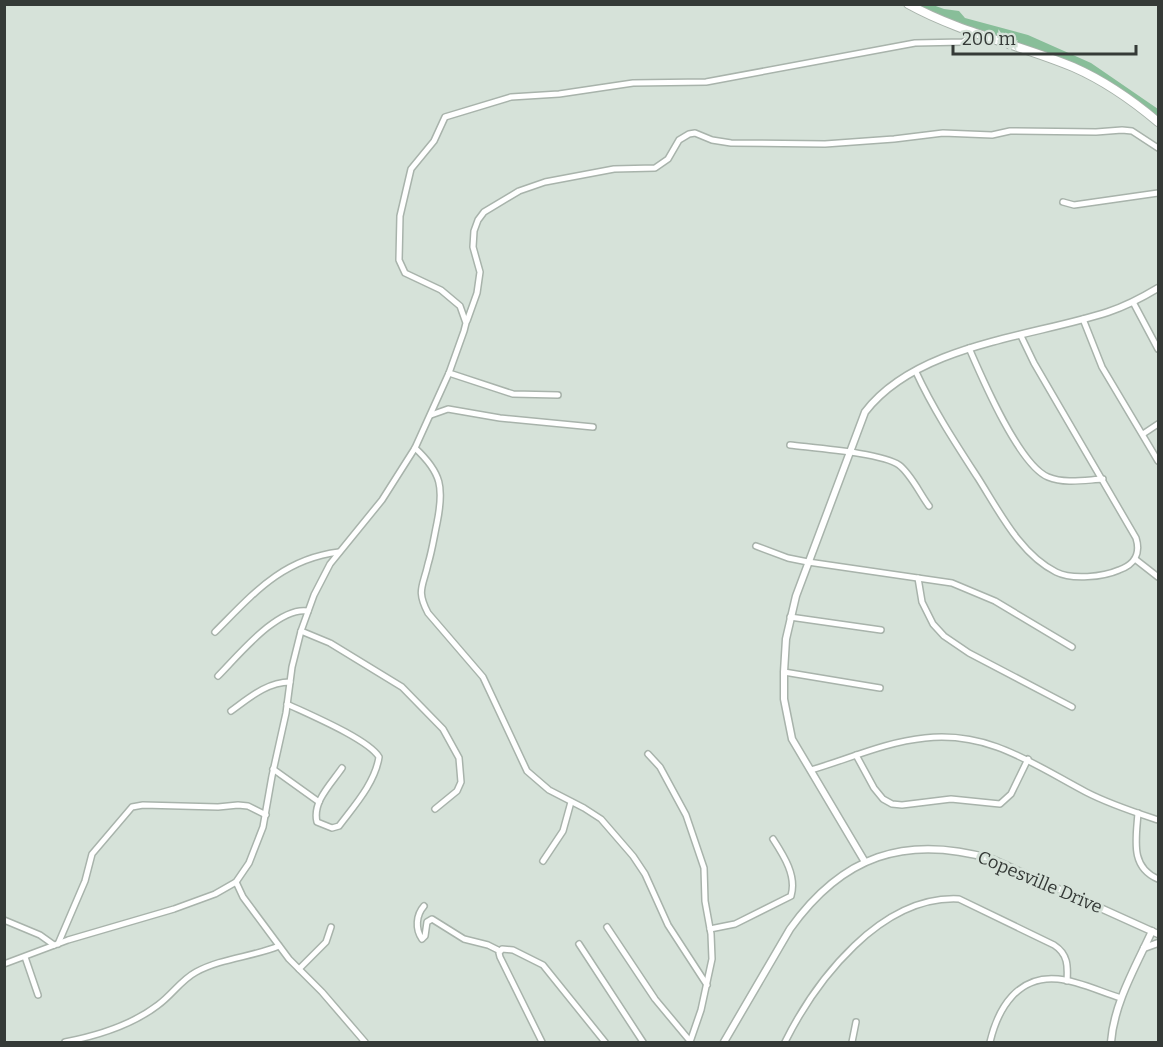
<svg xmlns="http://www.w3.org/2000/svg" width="1163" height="1047" viewBox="0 0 1163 1047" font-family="Bitter,serif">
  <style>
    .green { fill: #88be99 }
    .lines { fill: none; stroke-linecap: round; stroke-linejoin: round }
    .minor-casing { stroke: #a8b3ab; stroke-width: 8 }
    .tertiary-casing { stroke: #a8b3ab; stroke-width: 9 }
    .secondary-casing { stroke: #a8b3ab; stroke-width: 10 }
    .minor { stroke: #fff; stroke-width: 5 }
    .tertiary { stroke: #fff; stroke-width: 6 }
    .secondary { stroke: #fff; stroke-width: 8 }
    .labels { text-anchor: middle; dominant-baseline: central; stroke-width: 6; stroke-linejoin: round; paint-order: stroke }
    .street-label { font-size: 18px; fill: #353a37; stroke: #d6e2d9 }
  </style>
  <rect width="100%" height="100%" fill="#d6e2d9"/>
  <!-- green -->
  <path class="green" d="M908,5H933L944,9L959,11L965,18L1028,35L1091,63L1158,109V122L1107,84Z"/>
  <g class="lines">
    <!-- minor casing -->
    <g class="minor-casing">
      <g id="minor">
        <path d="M1063,202L1074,205L1158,193"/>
        <path d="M1133,302L1158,349"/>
        <path d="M1083,319L1102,367L1158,461"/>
        <path d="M467,321L477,293L480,272L473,247L474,231L478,220L484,212L519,191L545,182L614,169L655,168L668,159L679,140L689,134L695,133L712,140L731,143L825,144L894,139L943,133L992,135L1010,131L1096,132L1122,130L1132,131L1158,148"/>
        <path d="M969,348C982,378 1019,465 1048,477C1065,484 1085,480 1103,479"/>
        <path d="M916,372C933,409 956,444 978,478C999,511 1020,554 1056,572C1072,580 1103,577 1119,570C1134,565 1141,554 1136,538L1034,363L1021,336"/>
        <path d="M449,373L513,394L558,395"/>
        <path d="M431,415L448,409L500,418L593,427"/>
        <path d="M1143,434L1158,424"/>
        <path d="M790,445C814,448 882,453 899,465C911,474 920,494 929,506"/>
        <path d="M415,448C442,473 444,488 437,523C434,537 432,551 428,564C423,587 416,590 428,613L483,677L527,771L549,790L584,808L601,819L633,856L645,874L668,925L707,985"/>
        <path d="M756,546L788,558L808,562L952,583L995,601L1072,647"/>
        <path d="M1135,559L1158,577"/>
        <path d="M918,578L922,602L933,624L944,636L969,653L1072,707"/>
        <path d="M790,617L881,630"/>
        <path d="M301,631L330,643L402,687L443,729L459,758L461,782L457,791L435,809"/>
        <path d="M215,632C253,594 282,559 339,552"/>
        <path d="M784,672L880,688"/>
        <path d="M218,676C238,656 278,606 308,611"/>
        <path d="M287,704C308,714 368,739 379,757C375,783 354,806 339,826L332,828L317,822C312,802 331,784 342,768"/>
        <path d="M231,711C249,698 267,682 290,682"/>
        <path d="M648,754L660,767L686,815L704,868L705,901L711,934L712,959L701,1010L690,1042"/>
        <path d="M856,755L874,788L883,799L892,804L902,805L951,799L1000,804L1011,794L1028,759"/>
        <path d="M273,769L319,802"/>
        <path d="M811,770C849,759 885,742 925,738C989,731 1033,764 1086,792C1109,804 1134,812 1158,820"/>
        <path d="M1138,813C1136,840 1130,867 1158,879"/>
        <path d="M543,861L563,831L571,802"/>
        <path d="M236,882L243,897L289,959L322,992L365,1042"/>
        <path d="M424,906C416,915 415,929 422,939L425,936L427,922L432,919L464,939L488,945L500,951"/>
        <path d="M4,920L40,935L54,945"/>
        <path d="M607,927L655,999L690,1041"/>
        <path d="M710,929L735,924L791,896C797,876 784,856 773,839"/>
        <path d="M58,944L85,881L92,854L132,807L143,805L218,807L238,805L248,806L266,815"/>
        <path d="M579,944L643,1042"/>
        <path d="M25,957L38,995"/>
        <path d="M4,964L68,940L174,909L215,894L236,882L249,863L263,827L272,776L286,713L292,667L301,631L314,595L330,564L382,500L415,448L449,373L464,331L466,323L460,306L441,290L405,273L399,260L400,216L411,169L434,141L445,117L511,97L559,94L633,83L706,82L915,43L963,42L974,34"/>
        <path d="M299,969L326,942L331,927"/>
        <path d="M65,1042C96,1036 132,1025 158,1005C172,995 181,980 196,972C222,958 252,957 279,946"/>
        <path d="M542,1042L500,957L499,953L502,949L513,950L543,965L605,1042"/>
        <path d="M785,1042C816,980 881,895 959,899L1054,945C1068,954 1068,966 1067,981"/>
        <path d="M852,1042L856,1022"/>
        <path d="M990,1042C998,1008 1018,975 1058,979C1079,981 1101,992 1121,998"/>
      </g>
    </g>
    <!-- tertiary casing -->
    <g class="tertiary-casing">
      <g id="tertiary">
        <path d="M865,862L792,739L784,699V672L786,639L796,596L865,412C917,344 1032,337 1108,312C1126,306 1143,297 1158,288"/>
        <path d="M1144,948L1158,943"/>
        <path d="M724,1042L790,929C842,856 905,834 992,859L1158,934"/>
        <path d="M1111,1042C1114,1003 1136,966 1152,931"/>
      </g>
    </g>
    <!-- secondary casing -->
    <g class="secondary-casing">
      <path id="secondary" d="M908,4C960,33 1018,44 1073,67C1105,81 1132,100 1158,122"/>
    </g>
    <!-- minor -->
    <use href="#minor" class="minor"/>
    <!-- tertiary -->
    <use href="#tertiary" class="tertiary"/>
    <!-- secondary -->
    <use href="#secondary" class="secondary"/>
  </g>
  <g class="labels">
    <!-- street labels -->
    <g class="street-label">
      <text transform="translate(1040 882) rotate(23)">Copesville Drive</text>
    </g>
  </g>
  <!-- border -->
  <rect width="1163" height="1047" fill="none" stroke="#353a37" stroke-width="12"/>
  <!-- scale -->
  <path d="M953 45v9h183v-9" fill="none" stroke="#353a37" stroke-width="3"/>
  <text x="962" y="45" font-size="18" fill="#353a37" stroke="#d6e2d9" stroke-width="4.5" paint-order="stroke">200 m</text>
</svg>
